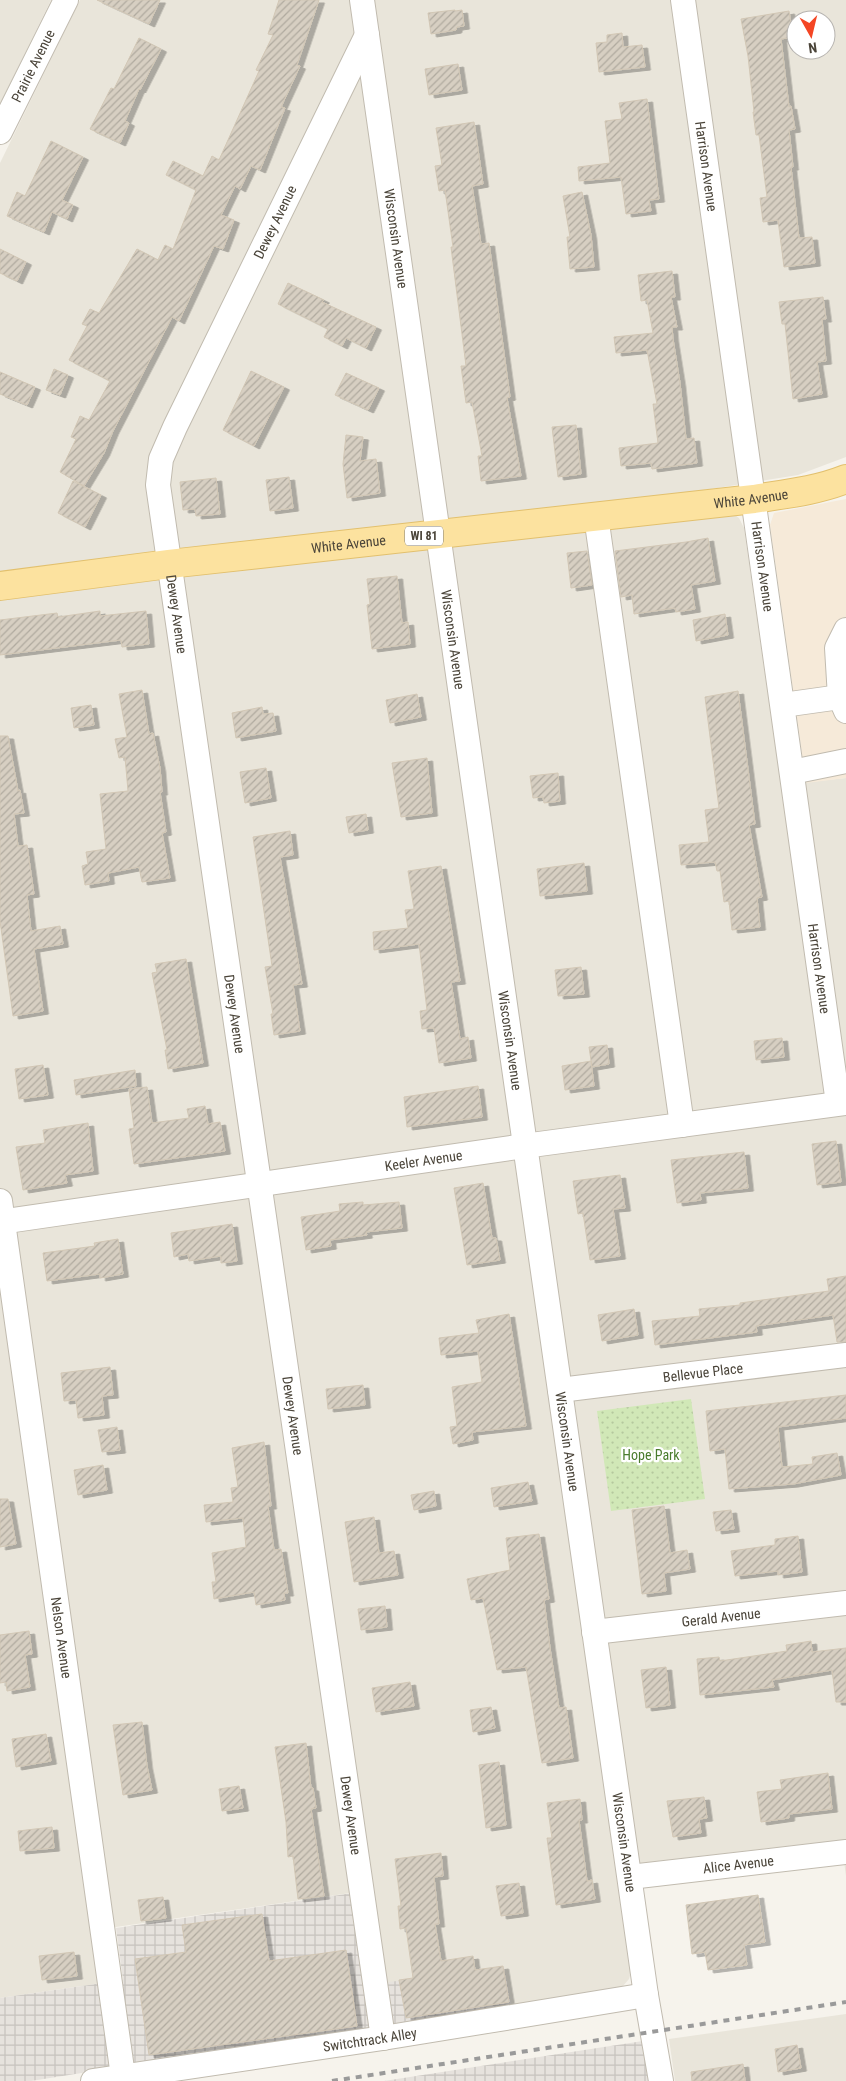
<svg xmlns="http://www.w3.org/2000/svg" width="846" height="2081" viewBox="0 0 846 2081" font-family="'Roboto Condensed',sans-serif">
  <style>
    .residential { fill: #e9e5da; fill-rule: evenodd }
    .commercial { fill: #f6ead9 }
    .industrial { fill: url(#industrial-grid) }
    .park { fill: url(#park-dots) }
    .building { fill: url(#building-hatch); stroke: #d2c7b5; filter: url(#shadow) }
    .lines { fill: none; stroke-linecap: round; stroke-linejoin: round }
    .minor-casing { stroke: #c1bbaf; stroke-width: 26 }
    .major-casing { stroke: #e2c06e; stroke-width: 30 }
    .minor { stroke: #fff; stroke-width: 24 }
    .major { stroke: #fce29f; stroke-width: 28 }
    .rail { stroke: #9a9a9a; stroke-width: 4; stroke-dasharray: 6 6; stroke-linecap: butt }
    .labels { text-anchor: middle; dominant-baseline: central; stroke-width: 4.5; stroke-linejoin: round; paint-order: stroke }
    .shield { fill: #fff; stroke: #807c74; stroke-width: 1 }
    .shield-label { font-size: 12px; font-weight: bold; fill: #4a4439 }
    .street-label { font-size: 14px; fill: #4a4439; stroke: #fff }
    .park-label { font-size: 14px; fill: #4a7c2d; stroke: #fff }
  </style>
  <defs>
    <pattern id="industrial-grid" width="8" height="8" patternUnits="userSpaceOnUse" patternTransform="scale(1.25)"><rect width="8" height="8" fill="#e6e2dd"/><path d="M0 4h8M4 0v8" fill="none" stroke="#c7c3be"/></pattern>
    <pattern id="park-dots" width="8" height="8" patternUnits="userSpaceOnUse" patternTransform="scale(1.25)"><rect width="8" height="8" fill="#d1e8b7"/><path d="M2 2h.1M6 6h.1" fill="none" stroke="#b5c89e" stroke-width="1.8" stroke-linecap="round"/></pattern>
    <pattern id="building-hatch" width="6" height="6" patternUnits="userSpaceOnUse" patternTransform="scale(1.25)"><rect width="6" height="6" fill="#d7cfc2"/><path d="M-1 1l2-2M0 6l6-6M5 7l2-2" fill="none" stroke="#b0aa9f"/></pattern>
    <filter id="shadow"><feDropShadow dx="5.5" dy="3" stdDeviation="0" flood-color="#0004"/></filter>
  </defs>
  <rect width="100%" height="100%" fill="#f6f3ec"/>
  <!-- residential -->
  <g class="residential">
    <path d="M0,0H51L0,104Z"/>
    <path d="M80,0H846V457L798,475L705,490L0,572V163ZM796,20H826V50H796Z"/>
    <path d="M732,513L739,518L744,528L781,785L846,778V1876L841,1840L615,1866L631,1972L629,1979L623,1986L614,1989L511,2005L504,1967L386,1983L371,1890L95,1930L102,1983L0,1998V597Z"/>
    <path d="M846,2014V2081H675L669,2039Z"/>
  </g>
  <!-- commercial -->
  <path class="commercial" d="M846,499V778L806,783L770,525L774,513Z"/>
  <!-- industrial -->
  <g class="industrial">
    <path d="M353,1893L366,1985L504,1967L511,2005L31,2081H0V1998L123,1980L116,1928Z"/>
    <path d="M643,2041L649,2081H384Z"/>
  </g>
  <!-- park -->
  <path class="park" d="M691,1399L705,1499L611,1511L597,1411Z"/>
  <!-- building -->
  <g class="building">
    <path d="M97,0H160L149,24Z"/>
    <path d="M279,0H319L297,65L300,66L281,107L285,108L260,170L251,166L240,189L235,186L221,215L234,220L223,249L214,246L179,321L172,317L113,431L104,453L84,486L60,472L76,439L71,437L80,416L89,420L110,381L69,360L87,326L82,324L90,309L99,313L137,249L158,260L165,245L173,249L196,190L166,175L173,161L203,176L212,156L219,160L259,71L256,70L273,35L268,34Z"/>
    <path d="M455,10V11L462,10L464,26L457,27L456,30L431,34L428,13Z"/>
    <path d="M789,11L793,37L781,39L789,107L791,106L795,129L789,130L793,167H791L799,238L812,237L815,263L784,267L778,220L763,222L760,198L767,197L759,135H756L753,112H754L748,56L741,19Z"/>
    <path d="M622,33L623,47L642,45L645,67L599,72L596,43L607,42V35Z"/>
    <path d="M139,38L161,49L140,90L139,89L125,121L129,123L120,143L90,129L111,88L114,89Z"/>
    <path d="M458,64L462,90L429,95L425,69Z"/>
    <path d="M647,99L659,199L649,200L651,211L626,214L621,177L579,181L578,167L610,163L605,121L622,119L619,103Z"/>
    <path d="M474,122L483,184L472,186L481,244L489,243L510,397L507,398L521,476L481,481L478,456H482L472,402L466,403L461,366H466L454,271L451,247H453L445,190L439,191L435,166L442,165L436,128Z"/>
    <path d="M51,141L83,157L62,200L73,205L67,219L52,212L44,232L7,216L17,192L25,196Z"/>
    <path d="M582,192L591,235L594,267L570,269L567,237H570L563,196Z"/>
    <path d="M0,249L26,262L17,281L0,273Z"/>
    <path d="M672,271L675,297H671L677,327H672L673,339L680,383L686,439L694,438L697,463L652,469L651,463L621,466L619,448L658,443L653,404H657L647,350L616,353L614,337L653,333L647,300L641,301L638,275Z"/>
    <path d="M288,283L324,300L322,302L376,327L366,348L346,338L342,346L324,337L328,329L278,304Z"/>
    <path d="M823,297L826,319H822L826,361L817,362L822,394L793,399L785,324H782L779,302Z"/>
    <path d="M54,369L68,375L60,395L46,390Z"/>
    <path d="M251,371L284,387L254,446L223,430Z"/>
    <path d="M0,372L35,387L27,405L0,394Z"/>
    <path d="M346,373L379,388L368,410L335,395Z"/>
    <path d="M576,425L581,474L558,477L552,427Z"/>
    <path d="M346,435L363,437L360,461L376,459L380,493L347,498L343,464Z"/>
    <path d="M289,477L293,508L270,511L266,480Z"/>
    <path d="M216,478L220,514L196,516L195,509L183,510L180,482Z"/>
    <path d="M73,481L101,495L85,527L58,513Z"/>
    <path d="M708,538L715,581L691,585L695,609L676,612L675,608L634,614L632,595L621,597L615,551L686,542Z"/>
    <path d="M587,551L592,585L571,588L567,553Z"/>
    <path d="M397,576L402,623L408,622L410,644L372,649L367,605L370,604L367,579Z"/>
    <path d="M100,611V616L146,611L149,644L122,647L121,640L0,655V620L57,613L58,617Z"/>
    <path d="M725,614L728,635L696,641L693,620Z"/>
    <path d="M142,690L149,734L153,733L160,768L162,792H160L166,832L162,833L170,878L142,882L139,867L108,873L109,881L85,885L82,866L88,864L86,852L106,849L100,794L128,791L125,757L119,758L115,739L127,737L119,694Z"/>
    <path d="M738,691L755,824L749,825L762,897L757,898L760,927L732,930L729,901L724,902L720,871H717L715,862L681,865L679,845L709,842L705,810L719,808L705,697Z"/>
    <path d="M417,694L421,717L390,723L386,700Z"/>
    <path d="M91,705L94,725L74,728L71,708Z"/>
    <path d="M262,707L263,714L273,713L276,731L236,738L232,713Z"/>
    <path d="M0,736H8L18,791L20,790L24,813L14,814L18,846L27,845L34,894L27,895L31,931L60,926L63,944L34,949L43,1011L13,1016L0,921Z"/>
    <path d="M427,758L432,813L401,817L392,763Z"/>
    <path d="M266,768L271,798L245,803L240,772Z"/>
    <path d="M558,773L560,801L544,803L543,797L533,798L530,776Z"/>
    <path d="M366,814L368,830L349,833L346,817Z"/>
    <path d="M290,831L293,855L280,857L302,984L293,985L300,1031L274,1035L271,1014H273L265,967L272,966L253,837Z"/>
    <path d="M584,863L587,891L540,896L537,869Z"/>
    <path d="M441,866L460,981L451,982L460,1039L468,1037L471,1058L439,1063L434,1028L422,1029L420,1011L427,1010L419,944L374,950L373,932L408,928L405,910L414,909L408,871Z"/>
    <path d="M186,959L203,1063L168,1069L165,1050H167L152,973L157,972L155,964Z"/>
    <path d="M581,967L584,994L558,996L555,970Z"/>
    <path d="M782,1038L784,1057L756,1060L754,1041Z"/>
    <path d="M607,1045L609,1064L592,1067L589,1047Z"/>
    <path d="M591,1061L594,1086L565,1090L562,1066Z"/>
    <path d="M43,1065L48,1095L19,1099L15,1069Z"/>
    <path d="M135,1070L136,1086L76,1095L74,1080Z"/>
    <path d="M478,1086L482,1117L407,1127L404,1097Z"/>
    <path d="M147,1087L152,1123L189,1118L187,1109L205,1106L208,1124L220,1122L225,1151L134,1164L129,1129L134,1128L129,1089Z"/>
    <path d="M88,1123L93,1171L65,1175L67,1183L23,1190L16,1147L45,1143L43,1130Z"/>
    <path d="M836,1141L841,1182L817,1185L812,1144Z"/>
    <path d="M744,1152L748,1188L700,1193L701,1200L677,1203L671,1160Z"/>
    <path d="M620,1175L625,1208L613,1209L620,1256L590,1260L583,1213L578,1214L573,1181Z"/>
    <path d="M483,1183L492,1238H496L500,1260L467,1265L454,1188Z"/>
    <path d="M363,1202V1205L399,1202L402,1228L366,1232L367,1235L330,1240L331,1246L306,1250L301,1217L340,1211L339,1204Z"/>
    <path d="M232,1224L237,1261L221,1263V1256L189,1261L188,1254L174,1257L171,1233Z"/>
    <path d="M118,1239L123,1274L100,1278V1274L47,1281L43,1253L95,1246L94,1243Z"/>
    <path d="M846,1276V1342H837L833,1315L756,1326L757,1332L655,1345L652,1321L700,1316L699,1309L740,1305V1303L829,1291L827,1279Z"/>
    <path d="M634,1309L638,1335L602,1341L598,1315Z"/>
    <path d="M509,1314L526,1426L472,1432L473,1440L453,1444L450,1427L457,1426L452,1387L482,1382L478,1351L441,1355L439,1338L479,1333L476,1320Z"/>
    <path d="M110,1367L113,1395L102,1396L104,1415L78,1418L76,1400L64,1401L61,1373Z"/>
    <path d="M363,1385L365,1405L328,1409L326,1389Z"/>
    <path d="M846,1395V1418L778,1427L782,1467L813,1464L812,1457L837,1453L841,1475L793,1484L729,1489L725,1449L710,1451L706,1411Z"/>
    <path d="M117,1427L120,1450L102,1452L98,1430Z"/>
    <path d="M264,1442L271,1506H268L274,1550L281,1549L288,1593H284L285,1600L256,1605L254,1592L214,1599L212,1582H216L212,1553L246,1547L243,1518L206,1522L204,1505L233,1502L231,1488L238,1487L232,1448Z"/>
    <path d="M103,1465L107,1490L78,1495L74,1470Z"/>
    <path d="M528,1482L532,1501L494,1507L491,1488Z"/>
    <path d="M434,1491L436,1506L414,1510L411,1495Z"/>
    <path d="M0,1499H8L16,1544L0,1547Z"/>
    <path d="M664,1506L670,1553L687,1550L690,1569L664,1573L666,1591L642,1594L632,1510Z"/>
    <path d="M731,1510L734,1529L716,1531L713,1512Z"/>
    <path d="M374,1517L379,1553L394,1551L398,1575L354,1582L345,1522Z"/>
    <path d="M539,1534L549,1599L544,1600L550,1648L559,1708L566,1707L573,1758L542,1763L526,1667L497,1670L483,1598L471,1600L467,1579L510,1570L506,1538Z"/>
    <path d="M798,1536L802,1572L778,1575V1571L735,1576L731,1551L775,1545V1539Z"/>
    <path d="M385,1606L387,1627L361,1630L358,1609Z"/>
    <path d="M29,1631L32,1654L25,1655L30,1687L7,1691L6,1682L0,1683V1635Z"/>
    <path d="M811,1641L812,1652L846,1648V1702H836L832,1670L772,1680L774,1687L700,1695L697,1659L719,1657L720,1661L787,1651L786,1645Z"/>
    <path d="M666,1667L670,1705L646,1708L641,1670Z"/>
    <path d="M410,1682L414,1706L376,1712L372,1688Z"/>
    <path d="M491,1707L495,1728L473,1732L470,1710Z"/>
    <path d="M142,1722L147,1766L152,1790L123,1795L113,1725Z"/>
    <path d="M46,1734L51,1761L16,1767L12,1739Z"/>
    <path d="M306,1743L311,1788H313L316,1808L311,1809L324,1896L298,1899L293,1856L288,1857L286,1822L275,1747Z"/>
    <path d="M499,1762L506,1825L486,1828L479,1765Z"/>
    <path d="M828,1773L832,1809L789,1814V1818L761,1822L757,1792L782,1789L780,1780Z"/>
    <path d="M239,1786L243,1808L222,1811L219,1789Z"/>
    <path d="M704,1797L707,1818L699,1819L701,1833L673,1837L667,1801Z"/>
    <path d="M580,1799L582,1820H579L587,1881L592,1880L595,1899L556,1905L547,1838H552L547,1803Z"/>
    <path d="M52,1827L54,1848L20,1851L18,1831Z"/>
    <path d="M441,1853L443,1876L434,1877L439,1924H435L441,1961L473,1956L475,1970L503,1966L509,2002L406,2018L399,1980L413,1978L406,1928L400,1929L398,1906H401L395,1859Z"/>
    <path d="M519,1883L523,1913L501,1916L496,1886Z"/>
    <path d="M758,1895L765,1942L744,1945L747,1965L708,1970L705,1952L692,1954L686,1905Z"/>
    <path d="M163,1897L166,1918L141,1921L138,1900Z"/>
    <path d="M262,1914L269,1961L346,1950L357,2026L149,2055L135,1959L186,1952L182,1925Z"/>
    <path d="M74,1952L77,1976L42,1980L39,1956Z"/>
    <path d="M797,2045L801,2068L778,2072L775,2049Z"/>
    <path d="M743,2064L745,2081H692L691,2072Z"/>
  </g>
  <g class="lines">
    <!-- minor casing -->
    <g class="minor-casing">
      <g id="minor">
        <path id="s1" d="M362,0L646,1995L661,2081"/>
        <path id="s2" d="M683,0L838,1103"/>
        <path id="s3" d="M367,35L175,427L161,459L158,485L383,2038"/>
        <path id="s4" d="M0,132L66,0"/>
        <path d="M596,516L682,1125"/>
        <path d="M846,630L837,648L840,697L846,711"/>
        <path d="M783,705L840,697"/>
        <path d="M792,772L846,761"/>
        <path id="s5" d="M0,1201L123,2076"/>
        <path id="s6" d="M0,1222L524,1146L846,1103"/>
        <path id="s7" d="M560,1390L846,1355"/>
        <path id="s8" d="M594,1632L846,1603"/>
        <path id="s9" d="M630,1877L846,1852"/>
        <path id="s10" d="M93,2081L383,2038L646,1995"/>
      </g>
    </g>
    <!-- major casing -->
    <g class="major-casing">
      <g id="major">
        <path id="s11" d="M0,586L169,564L754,499C785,494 816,491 846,479"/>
      </g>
    </g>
    <!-- minor -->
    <use href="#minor" class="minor"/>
    <!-- major -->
    <use href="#major" class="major"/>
    <!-- rail -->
    <path class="rail" d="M332,2081L846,2002"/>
  </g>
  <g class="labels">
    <!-- shield labels -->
    <rect class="shield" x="405" y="526.5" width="38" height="19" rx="4"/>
    <g class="shield-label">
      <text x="424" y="536">WI 81</text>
    </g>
    <!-- street labels -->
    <g class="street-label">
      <text stroke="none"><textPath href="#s4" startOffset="74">Prairie Avenue</textPath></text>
      <text stroke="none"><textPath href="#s2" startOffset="168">Harrison Avenue</textPath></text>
      <text transform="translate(275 222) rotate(-64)">Dewey Avenue</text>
      <text stroke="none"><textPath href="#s1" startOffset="241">Wisconsin Avenue</textPath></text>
      <text stroke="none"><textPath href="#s11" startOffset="756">White Avenue</textPath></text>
      <text stroke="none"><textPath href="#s11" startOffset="351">White Avenue</textPath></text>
      <text stroke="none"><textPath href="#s2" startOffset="572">Harrison Avenue</textPath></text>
      <text stroke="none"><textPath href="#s3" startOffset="628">Dewey Avenue</textPath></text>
      <text stroke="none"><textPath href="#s1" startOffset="646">Wisconsin Avenue</textPath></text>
      <text stroke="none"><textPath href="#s2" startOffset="978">Harrison Avenue</textPath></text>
      <text stroke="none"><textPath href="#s3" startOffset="1032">Dewey Avenue</textPath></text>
      <text stroke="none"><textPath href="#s1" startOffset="1051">Wisconsin Avenue</textPath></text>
      <text stroke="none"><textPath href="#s6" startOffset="428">Keeler Avenue</textPath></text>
      <text stroke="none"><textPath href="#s7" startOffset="144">Bellevue Place</textPath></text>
      <text stroke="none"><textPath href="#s3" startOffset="1438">Dewey Avenue</textPath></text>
      <text stroke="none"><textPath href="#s1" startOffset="1456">Wisconsin Avenue</textPath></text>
      <text stroke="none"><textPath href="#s8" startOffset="128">Gerald Avenue</textPath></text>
      <text stroke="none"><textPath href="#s5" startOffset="441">Nelson Avenue</textPath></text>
      <text stroke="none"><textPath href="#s3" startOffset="1842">Dewey Avenue</textPath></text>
      <text stroke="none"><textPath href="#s1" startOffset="1861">Wisconsin Avenue</textPath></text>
      <text stroke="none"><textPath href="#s9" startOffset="109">Alice Avenue</textPath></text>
      <text stroke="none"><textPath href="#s10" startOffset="280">Switchtrack Alley</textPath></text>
    </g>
    <!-- park labels -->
    <g class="park-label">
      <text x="651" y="1455">Hope Park</text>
    </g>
  </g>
  <!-- north arrow -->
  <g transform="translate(811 35) rotate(172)"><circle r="24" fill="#ffffff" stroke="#b7b4b0"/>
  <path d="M0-4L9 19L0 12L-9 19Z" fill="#f44624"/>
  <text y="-8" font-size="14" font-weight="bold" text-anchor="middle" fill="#4a4439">N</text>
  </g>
</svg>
